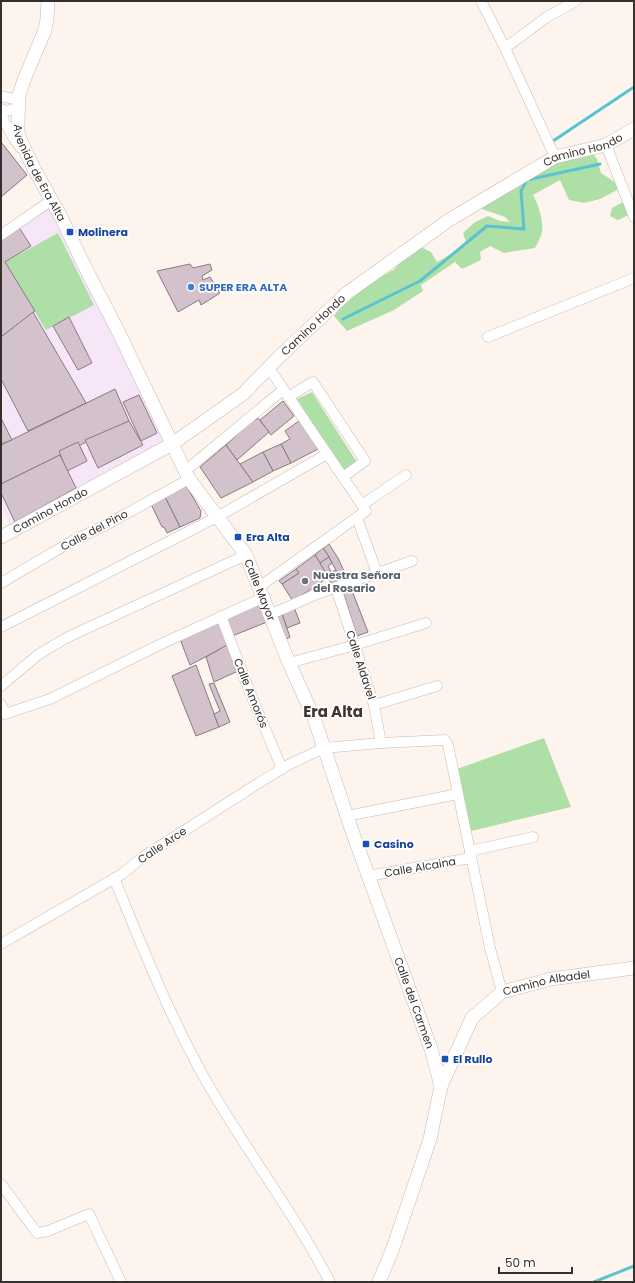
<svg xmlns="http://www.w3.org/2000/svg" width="635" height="1283" viewBox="0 0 635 1283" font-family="Poppins,sans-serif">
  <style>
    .industrial { fill: #f7e6f8 }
    .green { fill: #aedfa6 }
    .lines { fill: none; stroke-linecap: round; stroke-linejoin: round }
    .stream { stroke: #59c4cd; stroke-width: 3 }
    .building { fill: #d3c2cb; stroke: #8a7a82 }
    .minor-casing { stroke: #c8b9af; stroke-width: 11 }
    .major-casing { stroke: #c8b9af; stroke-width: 14 }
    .minor { stroke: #fff; stroke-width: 10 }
    .major { stroke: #fff; stroke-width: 13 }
    .transit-dot { fill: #1a4fb4; stroke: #fff; stroke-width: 1.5 }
    .shop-dot { fill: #3f7fe0; stroke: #fff; stroke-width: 1.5 }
    .worship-dot { fill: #6b7280; stroke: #fff; stroke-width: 1.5 }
    .labels { text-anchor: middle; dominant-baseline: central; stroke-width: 3.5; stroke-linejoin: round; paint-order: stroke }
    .street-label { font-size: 11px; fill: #36302c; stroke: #fff }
    .transit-label { font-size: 11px; font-weight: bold; fill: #164399; stroke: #fff; text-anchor: start }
    .shop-label { font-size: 11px; font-weight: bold; fill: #366cbe; stroke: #fff; text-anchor: start }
    .worship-label { font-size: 11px; font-weight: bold; fill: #5b616d; stroke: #fff; text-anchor: start }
    .district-label { font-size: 15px; font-weight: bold; fill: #41342c; stroke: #fff }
  </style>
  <rect width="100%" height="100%" fill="#fef4ee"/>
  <!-- industrial -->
  <path class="industrial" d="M53,202L172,444L12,531L1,506V238Z"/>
  <!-- green -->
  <g class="green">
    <path d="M593,154L597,159L601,173L619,185L625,202H634V216L629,215L618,220L610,216L612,208L623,202L619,189L600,199L584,203L569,200L560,180L533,195C539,206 545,224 541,236C539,240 537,244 535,248L504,253L490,246L480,252L481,260L462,269L455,262L421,285L423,291L394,310L347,331L334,316L344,302L367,285L395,269L400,260L419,246L431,252L437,262L467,245L463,233L475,222L488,216L500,221L510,222L505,217L482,209L479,204L557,159Z"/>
    <path d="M58,233L94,305L46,330L5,262Z"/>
    <path d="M312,392L358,464L344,472L297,399Z"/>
    <path d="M544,738L571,807L471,831L457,769Z"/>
  </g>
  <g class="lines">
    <!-- stream -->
    <g class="stream">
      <path d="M550,143L634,87"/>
      <path d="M343,319L420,281L487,226L524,229L521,191L527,180L600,164"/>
      <path d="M594,1282L634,1266"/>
    </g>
  </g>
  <!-- building -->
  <g class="building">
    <path d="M1,142L27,175L1,197Z"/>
    <path d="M18,226L31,246L5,262L35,311L1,337V238Z"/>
    <path d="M190,264L193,268L210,264L212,270L202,276L203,280L210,277L220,293L201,305L199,300L178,312L157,271Z"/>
    <path d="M33,312L86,403L28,431L1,379V337Z"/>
    <path d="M69,317L92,363L78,370L53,326Z"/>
    <path d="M115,389L129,421L1,484V445Z"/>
    <path d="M139,395L157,433L141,441L123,402Z"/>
    <path d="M283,401L294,416L271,435L260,420Z"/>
    <path d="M1,418L12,440L1,444Z"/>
    <path d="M258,418L269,432L237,460L226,445L253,420L254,421Z"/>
    <path d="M129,421L143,445L98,468L85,440Z"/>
    <path d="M299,421L318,449L291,463L281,444L290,439L285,431Z"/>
    <path d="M78,442L87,461L67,471L59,451Z"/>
    <path d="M281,444L291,463L273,471L263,452Z"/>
    <path d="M226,445L253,482L221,498L200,467Z"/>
    <path d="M263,452L273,471L253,482L240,464Z"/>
    <path d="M60,455L76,488L15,522L1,493V484Z"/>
    <path d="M182,485L187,487L201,511L200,518L180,527L164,495Z"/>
    <path d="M164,495L180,527L167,533L164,527H162L150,502Z"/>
    <path d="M329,544L338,558L348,580L342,582L329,557L323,548Z"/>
    <path d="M323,548L329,557L320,563L315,555Z"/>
    <path d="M315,555L329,577L293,601L282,584L299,573L296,569Z"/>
    <path d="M329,557L332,563L328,566L331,572L336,570L342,582L333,586L320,563Z"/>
    <path d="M296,569L299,573L282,584L279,581Z"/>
    <path d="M346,587L347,590L351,588L368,632L357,636L342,589Z"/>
    <path d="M259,603L267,622L232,636L226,618Z"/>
    <path d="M294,607L300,623L287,628L281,611Z"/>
    <path d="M281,611L290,637L284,640L274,615Z"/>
    <path d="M219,620L228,645L190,665L180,639Z"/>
    <path d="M227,645L238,671L214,682L206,657Z"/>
    <path d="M196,665L219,727L196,736L172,676Z"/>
    <path d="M214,683L230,722L219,727L214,714L220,711L209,684Z"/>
  </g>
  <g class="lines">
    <!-- minor casing -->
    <g class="minor-casing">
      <g id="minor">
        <path d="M481,1L505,48"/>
        <path d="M1,96L18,100"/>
        <path d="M1,109L7,111L18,108"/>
        <path d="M1,115L14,139L21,148"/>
        <path d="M606,145L634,217"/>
        <path d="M555,157L505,48L547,17L576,1"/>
        <path d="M1,235L52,200"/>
        <path d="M488,337L634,278"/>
        <path d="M288,397L313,382L365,461L343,477"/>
        <path d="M185,471L283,390"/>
        <path d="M362,505L406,475"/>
        <path d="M357,518L377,573"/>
        <path d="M1,583L74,540L106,525L189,479"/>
        <path d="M259,587L366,511L269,368"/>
        <path d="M336,588L374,705L381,743"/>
        <path d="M269,615L317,594L412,561"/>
        <path d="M221,616L249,690L282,769"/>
        <path d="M1,627L217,517L327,454"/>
        <path d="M289,663L355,645L426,623"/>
        <path d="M1,686L39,654L68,637L246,555"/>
        <path d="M1,704L5,714L50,699L161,644L262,598"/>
        <path d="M374,705L437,686"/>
        <path d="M347,816L458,794"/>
        <path d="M470,851L533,837"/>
        <path d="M368,876L471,858"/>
        <path d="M114,878C142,946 169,1015 205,1079C244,1148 293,1211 330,1282"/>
        <path d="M1,944L122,874L143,857L254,786L288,765L324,748L381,743L445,740L448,745L490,948L502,992"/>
        <path d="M1,1184L37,1233L48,1231L89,1214L121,1282"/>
      </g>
    </g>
    <!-- major casing -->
    <g class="major-casing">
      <g id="major">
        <path id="s1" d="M48,1L47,19L45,30L24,80L19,95L18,121V133L21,141L33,167L61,217L87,271L118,331L189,479L246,555L289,663L314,718L351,828L431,1049L441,1086L430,1139L393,1248L379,1282"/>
        <path id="s2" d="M1,537L172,444L243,394L280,356L347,293L449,220L555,157L606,145L634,129"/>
        <path id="s3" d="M441,1086L472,1018L502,992L551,979L634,968"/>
      </g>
    </g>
    <!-- minor -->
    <use href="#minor" class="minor"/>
    <!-- major -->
    <use href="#major" class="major"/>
  </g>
  <!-- markers -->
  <g class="transit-dot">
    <rect x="66" y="228" width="8" height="8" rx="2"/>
    <rect x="234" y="533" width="8" height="8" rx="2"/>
    <rect x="362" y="840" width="8" height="8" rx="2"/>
    <rect x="441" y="1055" width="8" height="8" rx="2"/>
  </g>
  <circle class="shop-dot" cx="191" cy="287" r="4"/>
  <circle class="worship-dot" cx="305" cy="581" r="4"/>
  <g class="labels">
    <!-- street labels -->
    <g class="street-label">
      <text stroke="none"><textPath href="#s2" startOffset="704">Camino Hondo</textPath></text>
      <text stroke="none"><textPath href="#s1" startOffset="182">Avenida de Era Alta</textPath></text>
      <text stroke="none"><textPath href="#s2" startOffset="380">Camino Hondo</textPath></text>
      <text stroke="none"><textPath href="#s2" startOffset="56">Camino Hondo</textPath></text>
      <text transform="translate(94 530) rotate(-28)">Calle del Pino</text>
      <text stroke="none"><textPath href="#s1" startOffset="656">Calle Mayor</textPath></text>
      <text transform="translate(361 665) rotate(72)">Calle Aldavel</text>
      <text transform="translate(251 693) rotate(68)">Calle Amorós</text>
      <text transform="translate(162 845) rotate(-34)">Calle Arce</text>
      <text transform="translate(420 867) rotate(-10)">Calle Alcaina</text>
      <text stroke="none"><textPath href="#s3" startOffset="160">Camino Albadel</textPath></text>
      <text stroke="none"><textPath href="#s1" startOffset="1097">Calle del Carmen</textPath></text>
    </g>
    <!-- transit labels -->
    <g class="transit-label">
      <text x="78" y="232">Molinera</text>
      <text x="246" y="537">Era Alta</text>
      <text x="374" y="844">Casino</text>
      <text x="453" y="1059">El Rullo</text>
    </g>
    <!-- shop labels -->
    <g class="shop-label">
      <text x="199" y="287">SUPER ERA ALTA</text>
    </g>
    <!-- worship labels -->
    <g class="worship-label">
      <text x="313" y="575">Nuestra Señora<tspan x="313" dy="13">del Rosario</tspan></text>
    </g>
    <!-- district labels -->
    <g class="district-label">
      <text x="333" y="711">Era Alta</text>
    </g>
  </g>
  <!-- border -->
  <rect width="635" height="1283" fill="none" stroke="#36302c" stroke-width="4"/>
  <!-- scale -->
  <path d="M499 1267v6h73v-6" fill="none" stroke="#36302c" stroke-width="2"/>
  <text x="505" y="1267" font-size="12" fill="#36302c" stroke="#ffffff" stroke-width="3" paint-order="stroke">50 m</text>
</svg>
